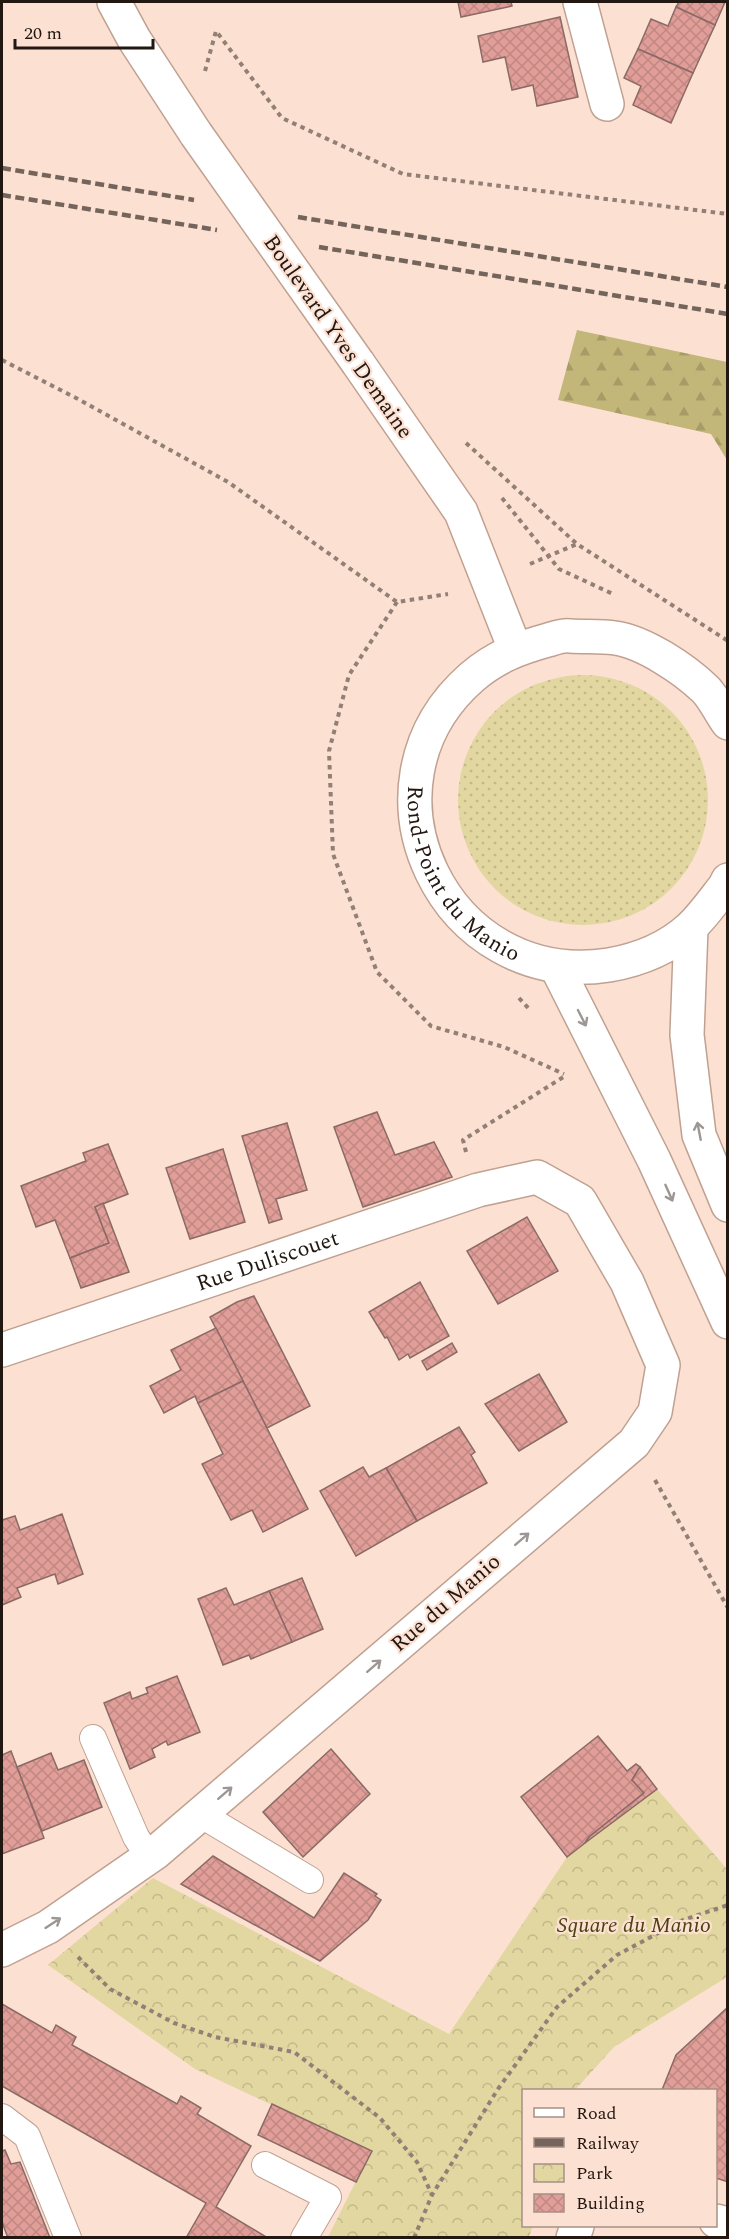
<svg xmlns="http://www.w3.org/2000/svg" width="729" height="2239" viewBox="0 0 729 2239" font-family="Spectral,serif">
  <style>
    .grass { fill: url(#grass-dots) }
    .forest { fill: url(#forest-firs) }
    .park { fill: url(#park-crowns) }
    .building { fill: url(#building-cross-hatch); stroke: #8b6a66; stroke-width: 1.5 }
    .lines { fill: none; stroke-linecap: round; stroke-linejoin: round }
    .lane-casing { stroke: #c0a191; stroke-width: 28 }
    .street-casing { stroke: #c0a191; stroke-width: 36 }
    .secondary-casing { stroke: #c0a191; stroke-width: 36 }
    .highway-casing { stroke: #c0a191; stroke-width: 36 }
    .path { stroke: #927f75; stroke-width: 4; stroke-dasharray: 4.5 4.5; stroke-linecap: butt }
    .lane { stroke: #fff; stroke-width: 26 }
    .street { stroke: #fff; stroke-width: 33 }
    .secondary { stroke: #fff; stroke-width: 33 }
    .highway { stroke: #fff; stroke-width: 33 }
    .rail { stroke: #75645b; stroke-width: 4.5; stroke-dasharray: 9 4.5; stroke-linecap: butt }
    .secondary-bridge-casing { stroke: #c0a191; stroke-width: 36; stroke-linecap: butt }
    .secondary-bridge { stroke: #fff; stroke-width: 33 }
    .oneway { stroke: #9c9794 }
    .labels { text-anchor: middle; dominant-baseline: central; stroke-width: 4.5; stroke-linejoin: round; paint-order: stroke }
    .street-label { font-size: 22px; fill: #221711; stroke: #fce1d3 }
    .park-label { font-size: 22px; font-style: italic; fill: #4b4111; stroke: #fce1d3 }
  </style>
  <defs>
    <pattern id="grass-dots" width="8" height="8" patternUnits="userSpaceOnUse" patternTransform="scale(1.5)"><rect width="8" height="8" fill="#e2d7a0"/><path d="M2 2h.1M6 6h.1" fill="none" stroke="#c2b889" stroke-width="1.8" stroke-linecap="round"/></pattern>
    <pattern id="forest-firs" width="22" height="20" patternUnits="userSpaceOnUse" patternTransform="scale(1.5)"><rect width="22" height="20" fill="#c3b679"/><path d="M5 1l3.5 6h-7zM16 11l3.5 6h-7z" fill="#a79c68"/></pattern>
    <pattern id="park-crowns" width="20" height="18" patternUnits="userSpaceOnUse" patternTransform="scale(1.5)"><rect width="20" height="18" fill="#e2d7a0"/><path d="M2 6a3 3 0 1 1 6 0M12 15a3 3 0 1 1 6 0" fill="none" stroke="#c2b889"/></pattern>
    <pattern id="building-cross-hatch" width="8" height="8" patternUnits="userSpaceOnUse" patternTransform="scale(1.5)"><rect width="8" height="8" fill="#e19e98"/><path d="M0 0l8 8M0 8l8-8" fill="none" stroke="#c18782"/></pattern>
  </defs>
  <rect width="100%" height="100%" fill="#fce1d3"/>
  <!-- grass -->
  <circle class="grass" cx="583" cy="800" r="125"/>
  <!-- forest -->
  <path class="forest" d="M577,330L727,362V460L711,434L558,400Z"/>
  <!-- park -->
  <path class="park" d="M657,1789L727,1869V1977L614,2047L575,2090H524V2226H533L529,2237H328L371,2151L195,2069L48,1965L153,1878L449,2034L567,1857Z"/>
  <!-- building -->
  <g class="building">
    <path d="M458,2H511L512,6L461,17Z"/>
    <path d="M679,2H725L715,25L676,7Z"/>
    <path d="M676,7L715,25L693,73L638,49L651,19L668,26Z"/>
    <path d="M560,17L578,97L537,106L533,85L512,90L505,57L483,62L478,36Z"/>
    <path d="M638,49L693,73L671,123L633,105L641,86L624,78Z"/>
    <path d="M377,1112L395,1155L434,1142L452,1177L363,1207L334,1127Z"/>
    <path d="M287,1123L307,1190L276,1199L282,1219L269,1223L242,1136Z"/>
    <path d="M108,1144L128,1194L95,1207L109,1243L70,1258L55,1220L36,1227L21,1186L86,1161L83,1153Z"/>
    <path d="M223,1149L245,1222L190,1239L166,1168Z"/>
    <path d="M103,1203L129,1272L81,1288L70,1258L109,1243L95,1207Z"/>
    <path d="M527,1217L558,1271L498,1304L467,1251Z"/>
    <path d="M420,1282L449,1336L410,1358L408,1354L399,1360L387,1337L385,1338L369,1312Z"/>
    <path d="M254,1296L310,1406L267,1428L210,1317L237,1302Z"/>
    <path d="M216,1328L243,1381L198,1403L195,1396L164,1413L150,1386L181,1370L171,1350Z"/>
    <path d="M452,1343L457,1352L427,1370L422,1361Z"/>
    <path d="M539,1374L567,1422L519,1451L485,1404Z"/>
    <path d="M243,1381L308,1509L263,1532L252,1510L231,1520L202,1464L223,1454L198,1403Z"/>
    <path d="M459,1427L475,1452L471,1455L487,1483L417,1521L386,1468Z"/>
    <path d="M363,1467L369,1477L386,1468L417,1521L356,1556L320,1491Z"/>
    <path d="M62,1514L83,1574L58,1584L55,1574L17,1588L21,1597L2,1605V1520L15,1516L20,1530Z"/>
    <path d="M302,1578L323,1629L292,1642L269,1591Z"/>
    <path d="M226,1588L234,1605L269,1591L292,1642L251,1659L249,1655L223,1665L198,1599Z"/>
    <path d="M177,1676L200,1732L168,1745L166,1741L152,1749L155,1757L130,1769L104,1703L130,1692L132,1699L148,1693L146,1688Z"/>
    <path d="M598,1736L627,1771L636,1764L640,1767L632,1780L644,1793L589,1837L585,1843L567,1857L521,1797Z"/>
    <path d="M331,1749L370,1794L303,1857L263,1812Z"/>
    <path d="M11,1751L44,1838L2,1854V1755Z"/>
    <path d="M51,1753L58,1770L84,1760L102,1807L42,1831L17,1767Z"/>
    <path d="M640,1767L657,1789L585,1843L589,1837L644,1793L632,1780Z"/>
    <path d="M213,1856L314,1918L344,1873L377,1894L375,1896L381,1900L368,1920L320,1961L181,1884Z"/>
    <path d="M2,2004L52,2033L56,2025L76,2037L72,2045L177,2104L181,2096L201,2108L197,2114L251,2146L216,2207L268,2238H186L206,2203L2,2086Z"/>
    <path d="M728,2007V2182L716,2178V2090H662L676,2055Z"/>
    <path d="M272,2104L372,2151L356,2182L258,2135Z"/>
    <path d="M5,2150L11,2164L20,2162L50,2238H8L2,2222V2151Z"/>
  </g>
  <g class="lines">
    <!-- lane casing -->
    <g class="lane-casing">
      <g id="lane">
        <path d="M93,1738L136,1837L149,1857"/>
        <path d="M200,1814L310,1880"/>
        <path d="M2,2117L27,2136L68,2238"/>
        <path d="M265,2165L328,2197L304,2238"/>
      </g>
    </g>
    <!-- street casing -->
    <g class="street-casing">
      <g id="street">
        <path d="M580,2L607,104"/>
        <path id="s1" d="M2,1350L478,1190L537,1177L580,1201L627,1282L663,1365L655,1412L634,1443L155,1853L48,1927L2,1950"/>
        <path d="M716,2221L724,2223"/>
        <path d="M573,2238L577,2226"/>
      </g>
    </g>
    <!-- secondary casing -->
    <g class="secondary-casing">
      <g id="secondary">
        <path d="M114,2L134,39L196,134"/>
        <path d="M358,363L461,512L515,649"/>
        <path id="s2" d="M728,723C720,712 714,698 705,689C684,669 644,642 615,638C601,636 585,637 570,636C563,635 555,638 548,640C519,648 495,657 472,677C346,787 445,991 609,965C638,960 668,948 690,928C703,916 714,900 725,886L728,880"/>
      </g>
    </g>
    <!-- highway casing -->
    <g class="highway-casing">
      <g id="highway">
        <path d="M691,928L687,1035L699,1135L728,1205"/>
        <path d="M556,966L654,1160L728,1322"/>
      </g>
    </g>
    <!-- path -->
    <g class="path">
      <path d="M205,71L216,31L282,118L403,174L728,214"/>
      <path d="M2,360L78,399L228,482L397,602L448,594"/>
      <path d="M466,443L577,544"/>
      <path d="M502,498L559,569L613,594"/>
      <path d="M530,564L577,544L728,641"/>
      <path d="M397,602L349,675L329,751L333,854L377,972L431,1026L504,1047L564,1074"/>
      <path d="M519,998L530,1010"/>
      <path d="M466,1152L463,1140L565,1076"/>
      <path d="M655,1480L728,1608"/>
      <path d="M78,1957L110,1989L174,2023L215,2037L294,2052L380,2118L417,2162L432,2195"/>
      <path d="M414,2238L432,2195L498,2089L557,2007L617,1955L683,1920L728,1905"/>
    </g>
    <!-- lane -->
    <use href="#lane" class="lane"/>
    <!-- street -->
    <use href="#street" class="street"/>
    <!-- secondary -->
    <use href="#secondary" class="secondary"/>
    <!-- highway -->
    <use href="#highway" class="highway"/>
    <!-- rail -->
    <g class="rail">
      <path d="M2,168L194,200"/>
      <path d="M2,195L217,230"/>
      <path d="M298,217L728,287"/>
      <path d="M319,247L728,314"/>
    </g>
    <!-- secondary-bridge casing -->
    <g class="secondary-bridge-casing">
      <path id="secondary-bridge" d="M196,134L358,363"/>
    </g>
    <!-- secondary-bridge -->
    <use href="#secondary-bridge" class="secondary-bridge"/>
  </g>
  <!-- one-way arrows -->
  <defs><path id="oneway-shaft" d="M-6 0H5M1.5-3L5.5 0L1.5 3" fill="none" stroke-width="1.6" stroke-linecap="round" stroke-linejoin="round" transform="scale(1.5)"/></defs>
  <g class="oneway">
    <use href="#oneway-shaft" transform="translate(582 1018) rotate(63)"/>
    <use href="#oneway-shaft" transform="translate(699 1131) rotate(-101)"/>
    <use href="#oneway-shaft" transform="translate(669 1193) rotate(66)"/>
    <use href="#oneway-shaft" transform="translate(522 1539) rotate(-41)"/>
    <use href="#oneway-shaft" transform="translate(374 1666) rotate(-41)"/>
    <use href="#oneway-shaft" transform="translate(225 1793) rotate(-41)"/>
    <use href="#oneway-shaft" transform="translate(53 1923) rotate(-33)"/>
  </g>
  <g class="labels">
    <!-- street labels -->
    <g class="street-label">
      <text transform="translate(338 337) rotate(55)">Boulevard Yves Demaine</text>
      <text stroke="none"><textPath href="#s2" startOffset="530">Rond-Point du Manio</textPath></text>
      <text stroke="none"><textPath href="#s1" startOffset="280">Rue Duliscouet</textPath></text>
      <text transform="translate(446 1603) rotate(-41)">Rue du Manio</text>
    </g>
    <!-- park labels -->
    <g class="park-label">
      <text x="634" y="1925">Square du Manio</text>
    </g>
  </g>
  <!-- border -->
  <rect width="729" height="2239" fill="none" stroke="#221711" stroke-width="6"/>
  <!-- legend -->
  <rect x="522" y="2089" width="195" height="138" fill="#fce1d3" stroke="#a59085" stroke-width="1.5"/>
  <rect x="534" y="2108" width="30" height="9" fill="#ffffff" stroke="#a59085" stroke-width="1.5"/>
  <text x="576" y="2119" font-size="18" fill="#221711">Road</text>
  <rect x="534" y="2138" width="30" height="9" fill="#75645b" stroke="#a59085" stroke-width="1.5"/>
  <text x="576" y="2149" font-size="18" fill="#221711">Railway</text>
  <rect x="534" y="2164" width="30" height="18" fill="url(#park-crowns)" stroke="#a59085" stroke-width="1.5"/>
  <text x="576" y="2179" font-size="18" fill="#221711">Park</text>
  <rect x="534" y="2194" width="30" height="18" fill="url(#building-cross-hatch)" stroke="#a59085" stroke-width="1.5"/>
  <text x="576" y="2209" font-size="18" fill="#221711">Building</text>
  <!-- scale -->
  <path d="M15 39v9h138v-9" fill="none" stroke="#221711" stroke-width="3"/>
  <text x="24" y="39" font-size="18" fill="#221711" stroke="#fce1d3" stroke-width="4.5" paint-order="stroke">20 m</text>
</svg>
